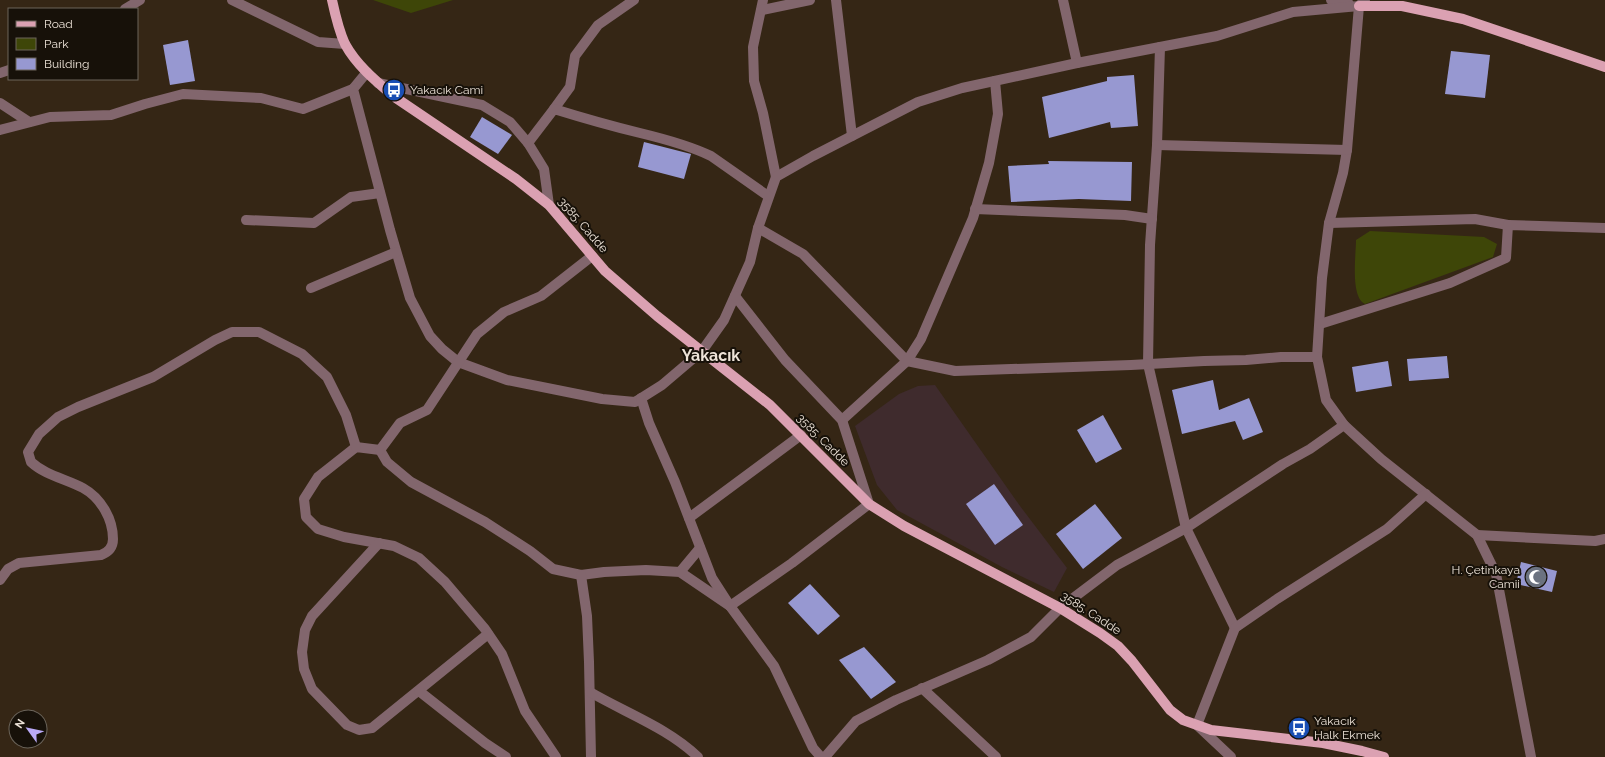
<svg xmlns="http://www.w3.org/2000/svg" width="1605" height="757" viewBox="0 0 1605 757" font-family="Raleway,sans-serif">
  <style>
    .education { fill: #3f2b2d }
    .green { fill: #3e4608 }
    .building { fill: #9798d1 }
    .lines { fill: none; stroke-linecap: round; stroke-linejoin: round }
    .minor { stroke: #82666d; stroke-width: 10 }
    .major { stroke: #dba1b2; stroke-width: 10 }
    .labels { text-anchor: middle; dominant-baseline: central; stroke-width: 4; stroke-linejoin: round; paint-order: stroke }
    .poi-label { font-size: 12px; fill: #ece2d7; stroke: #171109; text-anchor: start }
    .street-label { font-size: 12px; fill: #ece2d7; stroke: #171109 }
    .district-label { font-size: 16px; font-weight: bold; fill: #ece2d7; stroke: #171109 }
  </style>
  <rect width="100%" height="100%" fill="#352615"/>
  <!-- education -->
  <path class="education" d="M935,385L1020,506L1067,568L1054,592L1002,567L897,510L877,485L855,426L899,394L918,386Z"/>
  <!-- green -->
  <g class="green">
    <path d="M373,0H453L411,13Z"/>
    <path d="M1370,231L1484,237L1497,244L1493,257L1365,304C1350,297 1356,255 1356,240Z"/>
  </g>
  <!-- building -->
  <g class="building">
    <path d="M188,40L195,81L170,85L163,45Z"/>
    <path d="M1451,51L1490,55L1485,98L1445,94Z"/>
    <path d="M1134,75L1138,126L1111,128L1110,122L1049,138L1042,97L1107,81V77Z"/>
    <path d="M482,117L512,135L498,154L470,137Z"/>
    <path d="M644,142L691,154L684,179L638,167Z"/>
    <path d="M1048,161L1132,162L1131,201L1079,199L1011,202L1008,166L1049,164Z"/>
    <path d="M1447,356L1449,378L1409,381L1407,359Z"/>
    <path d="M1388,361L1392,386L1356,392L1352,367Z"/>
    <path d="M1213,380L1219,410L1249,398L1263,432L1243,440L1235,421L1182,434L1172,390Z"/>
    <path d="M1103,415L1122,449L1096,463L1077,430Z"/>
    <path d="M994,484L1023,525L995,545L966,504Z"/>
    <path d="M1095,504L1122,538L1083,569L1056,534Z"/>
    <path d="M1521,562L1557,571L1552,592L1516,584Z"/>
    <path d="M810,584L840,616L818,635L788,603Z"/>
    <path d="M864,647L896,682L871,699L839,660Z"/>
  </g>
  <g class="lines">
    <!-- minor -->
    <g class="minor">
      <path d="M232,0L318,42L345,44"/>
      <path d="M763,0L753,47L754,81L763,113L776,177"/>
      <path d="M836,0L852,136"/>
      <path d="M1063,0L1077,63"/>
      <path d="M1331,0L1349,4"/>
      <path d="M1365,0L1359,6L1347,150L1343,173L1329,223L1322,278L1317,357L1326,400L1344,425L1381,459L1477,535L1496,574L1531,757"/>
      <path d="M125,9L140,0"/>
      <path d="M762,10L810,0"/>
      <path d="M1160,47L1157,145L1150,245L1148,364L1186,528L1235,628"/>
      <path d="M367,72L353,89L390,230L410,298L430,336L442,349L458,362L507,380L602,399L635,402L662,385L702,351L724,320L750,262L758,228L776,177L813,156L918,102L962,88L1077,63L1217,36L1293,12L1359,6"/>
      <path d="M0,73L9,70"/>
      <path d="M378,83L482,105L510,122L528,143L544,169L549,205"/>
      <path d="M0,103L29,122"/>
      <path d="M554,109L570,87L575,56L598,25L634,0"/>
      <path d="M0,130L50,117L111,115L145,104L183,94L261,98L303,109L353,89"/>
      <path d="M528,143L554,109C583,118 611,126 640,133C665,139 688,145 711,156L768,196"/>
      <path d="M1157,145L1347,150"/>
      <path d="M975,209L1125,215L1152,219"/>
      <path d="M246,220L314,223L351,197L380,193"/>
      <path d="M1329,223L1475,219L1508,225"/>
      <path d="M758,228L803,254L907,361L955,371L1131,365L1204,361L1246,360L1281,357H1317"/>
      <path d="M311,288L396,252"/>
      <path d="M1320,324L1450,283L1506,258L1508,225L1605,228"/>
      <path d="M641,398L649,423L675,482L712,578L730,606L774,666L813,748L821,757"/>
      <path d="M842,420L907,361L921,339L973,218L989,163L998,114L995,81"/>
      <path d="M380,450L387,462L411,482L485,522L530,551L553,569L581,575L604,572L646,570L680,572L730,606L792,563L869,504L842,420L785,360L735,296"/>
      <path d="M380,450L356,447L318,477L304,499L306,517L318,529L344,537L394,546L419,558L445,582L485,629L502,654L525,711L556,757"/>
      <path d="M380,450L400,423L427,410L477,334L504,312L541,296L592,256"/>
      <path d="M689,518L801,435"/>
      <path d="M1477,535L1595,541L1605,539"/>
      <path d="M379,543L312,616L305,630L302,652L304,669L312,689L347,725L359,730L372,728L488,634"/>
      <path d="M680,572L700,548"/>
      <path d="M581,575L587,616L589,662L591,757"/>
      <path d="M0,580L8,569L19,563L101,555C109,552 113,547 113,539C113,519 101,498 83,488C66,479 45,475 31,462L28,452L39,434L58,417L78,407L153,377L215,340L232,332H259L302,354L327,377L346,415L356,447"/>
      <path d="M922,688L996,757"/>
      <path d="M419,691L485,743L506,757"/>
      <path d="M590,692C626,713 668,728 698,757"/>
      <path d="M825,757L856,721L896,700L988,660L1031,637L1060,608L1117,565L1186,528L1283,464L1310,449L1344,425"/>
      <path d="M1231,757L1197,725L1235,628L1277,599L1387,529L1426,494"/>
    </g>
    <!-- major -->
    <g class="major">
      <path d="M332,0C335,14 339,31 345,44C357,66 377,82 396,98L516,179L549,205L605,271L657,316L770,405L869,504L904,526L1060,608L1100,633L1118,646L1132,661L1170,710L1183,720L1211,730L1323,743L1362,751L1384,757"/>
      <path d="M1359,6H1402L1463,19L1605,67"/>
    </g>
  </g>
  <!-- icons -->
  <defs>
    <g id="bus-disc" transform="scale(1.15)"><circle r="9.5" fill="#1a4fb4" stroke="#171109"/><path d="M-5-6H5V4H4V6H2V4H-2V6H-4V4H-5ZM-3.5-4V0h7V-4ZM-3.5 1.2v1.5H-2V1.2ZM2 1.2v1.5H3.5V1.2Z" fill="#fff"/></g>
    <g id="mosque-disc" transform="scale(1.15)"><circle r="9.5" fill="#6b7280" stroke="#171109"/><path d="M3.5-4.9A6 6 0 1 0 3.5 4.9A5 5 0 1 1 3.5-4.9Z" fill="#fff"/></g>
  </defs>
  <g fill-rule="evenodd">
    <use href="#bus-disc" x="394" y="90"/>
    <use href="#mosque-disc" x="1536" y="577"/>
    <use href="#bus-disc" x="1299" y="728"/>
  </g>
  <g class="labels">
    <!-- poi labels -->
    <g class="poi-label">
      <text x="410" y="90">Yakacık Cami</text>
      <text x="1520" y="570" text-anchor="end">H. Çetinkaya<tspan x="1520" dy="14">Camii</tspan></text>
      <text x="1314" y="721">Yakacık<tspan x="1314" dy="14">Halk Ekmek</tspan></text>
    </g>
    <!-- street labels -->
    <g class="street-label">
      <text transform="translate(583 225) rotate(49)">3585. Cadde</text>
      <text transform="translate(823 440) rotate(45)">3585. Cadde</text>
      <text transform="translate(1091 613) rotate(33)">3585. Cadde</text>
    </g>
    <!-- district labels -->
    <g class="district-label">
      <text x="711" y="355">Yakacık</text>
    </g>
  </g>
  <!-- legend -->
  <rect x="8" y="8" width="130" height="72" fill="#171109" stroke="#6c655b"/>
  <rect x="16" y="21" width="20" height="6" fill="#dba1b2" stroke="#6c655b"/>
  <text x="44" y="28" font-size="12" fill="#ece2d7">Road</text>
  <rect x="16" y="38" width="20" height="12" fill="#3e4608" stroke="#6c655b"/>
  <text x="44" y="48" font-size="12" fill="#ece2d7">Park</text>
  <rect x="16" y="58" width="20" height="12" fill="#9798d1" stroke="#6c655b"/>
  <text x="44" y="68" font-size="12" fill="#ece2d7">Building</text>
  <!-- north arrow -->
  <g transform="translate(28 729) rotate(303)"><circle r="19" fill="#171109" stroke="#6c655b"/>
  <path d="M0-3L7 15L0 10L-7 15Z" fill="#baaaf7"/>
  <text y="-6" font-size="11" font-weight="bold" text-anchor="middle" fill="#ece2d7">N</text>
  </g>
</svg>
